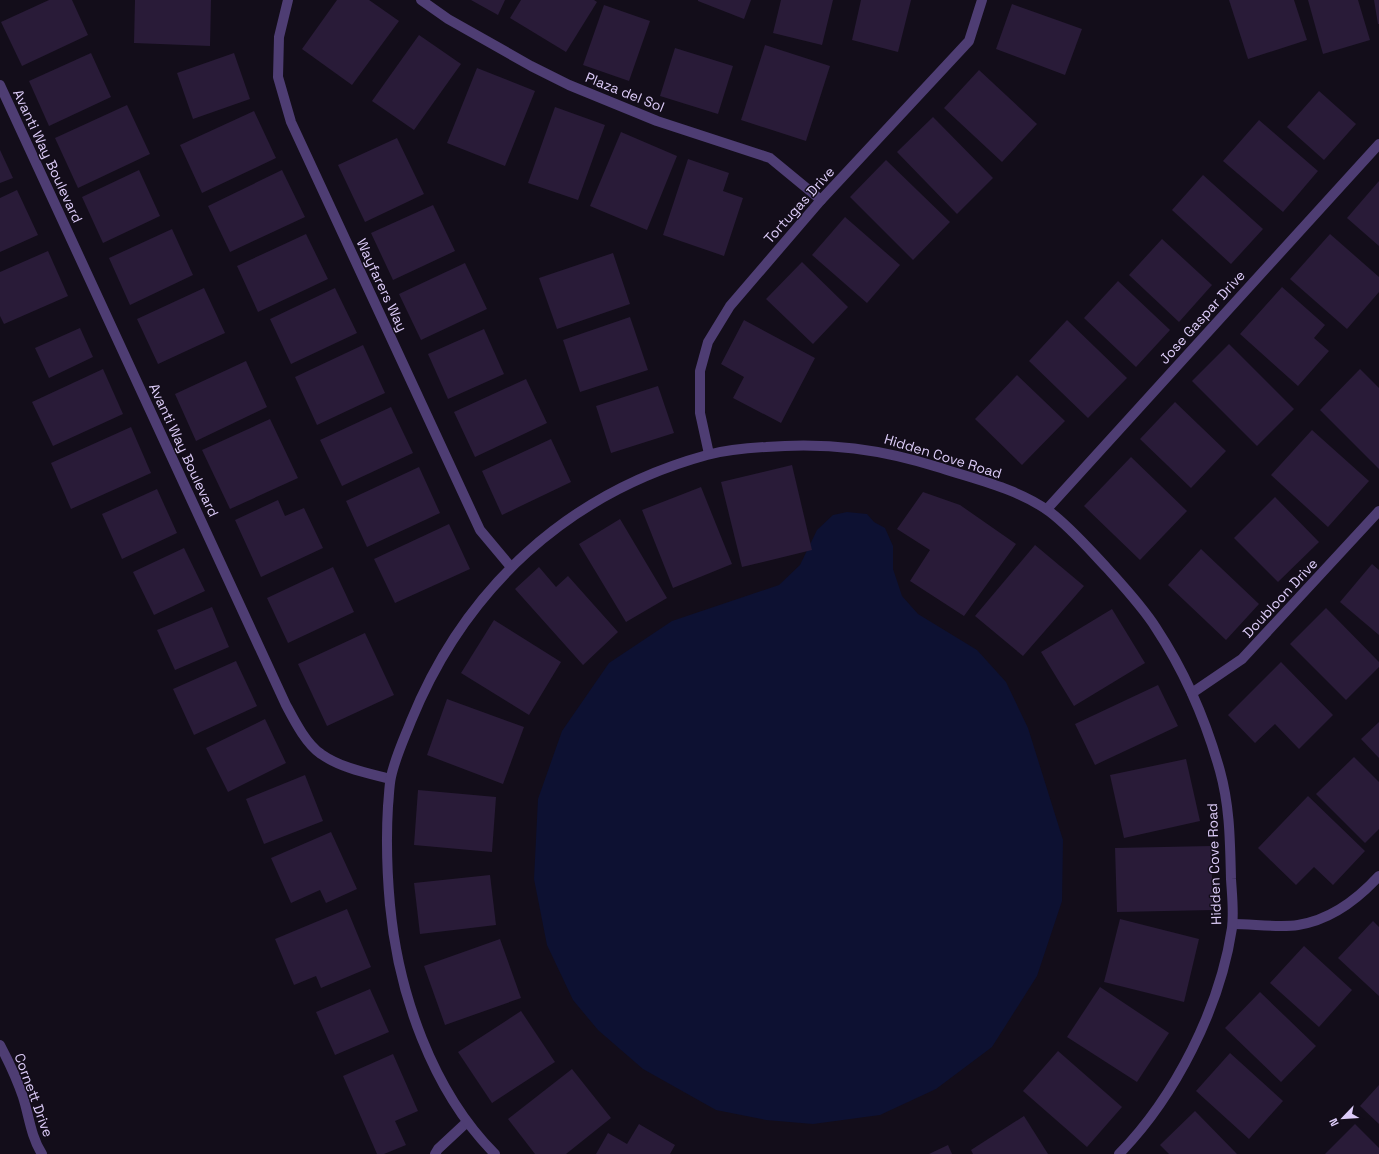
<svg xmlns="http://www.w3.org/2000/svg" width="1379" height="1154" viewBox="0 0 1379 1154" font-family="'Space Grotesk',sans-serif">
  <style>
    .water { fill: #0d1132 }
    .building { fill: #291b38 }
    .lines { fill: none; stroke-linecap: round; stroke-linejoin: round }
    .minor { stroke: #4e3d73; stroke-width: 10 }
    .labels { text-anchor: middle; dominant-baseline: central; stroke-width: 3; stroke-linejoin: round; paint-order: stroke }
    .street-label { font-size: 14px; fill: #ddccf9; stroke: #130d1a }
  </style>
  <rect width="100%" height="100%" fill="#130d1a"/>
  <!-- water -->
  <path class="water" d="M847,512L867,514L874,522L885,528L893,546V569L902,596L918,614L977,650L1006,682L1028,728L1063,840L1062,901L1037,976L992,1047L936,1089L880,1115L813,1124L766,1120L716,1110L643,1069L598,1030L573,1000L547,945L534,879L538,799L562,731L609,663L672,621L779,585L800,565L817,530L833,515Z"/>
  <!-- building -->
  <g class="building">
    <path d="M49,0H72L88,35L22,66L1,22Z"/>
    <path d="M135,0H211L210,46L134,43Z"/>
    <path d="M337,0H369L399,21L352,85L302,49Z"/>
    <path d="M471,0H505L498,15Z"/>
    <path d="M521,0H594L597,2L566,52L510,18Z"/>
    <path d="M698,0H751L744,19L698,1Z"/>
    <path d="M781,0H833L822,45L773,33Z"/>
    <path d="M861,0H911L898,52L852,40Z"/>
    <path d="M1229,0H1294L1307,40L1248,59Z"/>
    <path d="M1308,0H1358L1370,40L1323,54Z"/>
    <path d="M1374,0H1379V24H1378Z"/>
    <path d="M1012,4L1082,29L1065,75L996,49Z"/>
    <path d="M604,5L650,21L629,81L583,65Z"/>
    <path d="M419,35L461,64L414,130L372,101Z"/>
    <path d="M765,45L830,66L806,141L741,120Z"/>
    <path d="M675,48L733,66L718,114L660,96Z"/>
    <path d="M91,53L111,97L49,126L29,81Z"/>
    <path d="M234,53L250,99L193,119L177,73Z"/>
    <path d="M477,68L535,91L505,166L447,143Z"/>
    <path d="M979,70L1037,124L1002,162L944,108Z"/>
    <path d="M1319,91L1356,124L1324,160L1287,127Z"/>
    <path d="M127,105L150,154L78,188L55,138Z"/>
    <path d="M555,107L605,125L578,200L528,183Z"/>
    <path d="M254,111L276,158L202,193L180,145Z"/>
    <path d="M933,117L993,178L957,214L897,152Z"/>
    <path d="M1259,120L1318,171L1283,212L1223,161Z"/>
    <path d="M621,132L677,156L647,230L590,206Z"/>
    <path d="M397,138L424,194L365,222L338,165Z"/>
    <path d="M0,150L13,178L0,183Z"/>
    <path d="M688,159L729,173L723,191L743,198L724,256L663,235Z"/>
    <path d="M886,160L950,222L913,260L850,197Z"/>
    <path d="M139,170L160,216L103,243L82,197Z"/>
    <path d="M282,170L305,217L230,252L208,206Z"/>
    <path d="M1203,175L1263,229L1231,264L1172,210Z"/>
    <path d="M1379,181V246L1347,218Z"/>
    <path d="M17,190L38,235L0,252V198Z"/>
    <path d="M433,205L455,251L393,280L371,233Z"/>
    <path d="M845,217L900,265L867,303L812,255Z"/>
    <path d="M172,229L193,275L130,305L109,258Z"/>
    <path d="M306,234L328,279L258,312L237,266Z"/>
    <path d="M1330,234L1379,277V292L1347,329L1290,279Z"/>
    <path d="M1162,239L1212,285L1179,322L1129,275Z"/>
    <path d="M48,251L68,296L4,324L0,316V272Z"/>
    <path d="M613,253L630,304L557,329L539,278Z"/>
    <path d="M802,262L848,307L813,344L766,299Z"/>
    <path d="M465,263L487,309L421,340L399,294Z"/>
    <path d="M1118,281L1170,330L1136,367L1084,318Z"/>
    <path d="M1282,287L1325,325L1314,338L1329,351L1298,386L1240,334Z"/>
    <path d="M204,288L225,333L158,364L137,319Z"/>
    <path d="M335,288L357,333L291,364L270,319Z"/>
    <path d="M630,317L648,370L580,392L563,340Z"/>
    <path d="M744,320L815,358L781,423L733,398L744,377L721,364Z"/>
    <path d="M1067,320L1127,378L1088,418L1029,361Z"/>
    <path d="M80,328L93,357L49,378L35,348Z"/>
    <path d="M484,329L504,374L448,399L428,354Z"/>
    <path d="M1229,344L1294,409L1257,446L1192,381Z"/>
    <path d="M363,345L385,393L317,425L295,377Z"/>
    <path d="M246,361L267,407L196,441L175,394Z"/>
    <path d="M103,369L123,414L53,446L32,402Z"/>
    <path d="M1360,369L1379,388V469L1320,410Z"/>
    <path d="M1017,375L1065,421L1022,465L975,419Z"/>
    <path d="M526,379L547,423L475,457L454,412Z"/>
    <path d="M658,386L674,433L611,453L596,406Z"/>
    <path d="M1175,402L1226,451L1191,488L1140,439Z"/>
    <path d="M391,407L413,453L342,486L320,440Z"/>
    <path d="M270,419L298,478L230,509L202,450Z"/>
    <path d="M131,427L151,473L71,509L51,463Z"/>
    <path d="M1312,430L1369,481L1328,527L1271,475Z"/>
    <path d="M551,439L571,482L502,515L482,471Z"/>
    <path d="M1131,457L1187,511L1140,560L1084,506Z"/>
    <path d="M792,465L812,550L742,567L721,482Z"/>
    <path d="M419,467L440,513L367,547L346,501Z"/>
    <path d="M701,487L732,564L673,588L642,510Z"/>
    <path d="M157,489L177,533L122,559L102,514Z"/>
    <path d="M923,492L960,505L1016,544L964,616L910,581L930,550L897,529Z"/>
    <path d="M1275,497L1319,542L1278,582L1234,538Z"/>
    <path d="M278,500L285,516L304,508L323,548L261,577L235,520Z"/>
    <path d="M620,519L667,598L626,622L579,544Z"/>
    <path d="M449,524L470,569L395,603L374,559Z"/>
    <path d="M1035,545L1084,586L1023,656L975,616Z"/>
    <path d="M184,548L205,591L154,615L133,572Z"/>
    <path d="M1201,549L1259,604L1226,640L1168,585Z"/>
    <path d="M1372,564L1379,570V635L1340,602Z"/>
    <path d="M333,567L354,612L288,643L267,598Z"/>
    <path d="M539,567L556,587L568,576L618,632L583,665L515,589Z"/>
    <path d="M212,607L229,647L175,670L157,630Z"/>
    <path d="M1326,608L1379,662V667L1346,700L1290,644Z"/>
    <path d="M1112,609L1145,663L1074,706L1041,652Z"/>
    <path d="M494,620L561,662L529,715L461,673Z"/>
    <path d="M365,633L394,695L327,726L298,664Z"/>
    <path d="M236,661L257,706L194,735L173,689Z"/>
    <path d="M1281,662L1333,715L1299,749L1275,724L1255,743L1228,715Z"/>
    <path d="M1158,685L1178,726L1095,765L1075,724Z"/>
    <path d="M447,699L524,727L503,784L427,755Z"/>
    <path d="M265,719L286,763L228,792L206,748Z"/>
    <path d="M1379,722V758L1361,739Z"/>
    <path d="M1354,757L1379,782V829L1365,843L1316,794Z"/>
    <path d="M1186,759L1200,821L1124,838L1110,775Z"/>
    <path d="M305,775L323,821L264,844L246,799Z"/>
    <path d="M418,790L496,797L492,852L414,845Z"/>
    <path d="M1308,796L1365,851L1333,885L1314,867L1296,885L1258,848Z"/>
    <path d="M331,832L357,889L326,903L320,890L291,903L271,858Z"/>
    <path d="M1211,846L1213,910L1117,912L1115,848Z"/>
    <path d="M490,875L496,925L420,934L414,883Z"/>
    <path d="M347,909L371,967L321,988L316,976L294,985L275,939Z"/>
    <path d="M1120,919L1199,939L1184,1002L1104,982Z"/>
    <path d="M1373,921L1379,927V996L1338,958Z"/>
    <path d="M500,939L521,998L445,1025L424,966Z"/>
    <path d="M1304,946L1352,990L1319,1027L1270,983Z"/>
    <path d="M1100,987L1169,1033L1137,1082L1067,1037Z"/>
    <path d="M370,989L389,1032L335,1055L316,1012Z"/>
    <path d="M1260,992L1316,1046L1281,1082L1225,1028Z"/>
    <path d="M521,1011L555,1062L492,1103L458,1052Z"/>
    <path d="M1058,1051L1122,1107L1087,1147L1023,1091Z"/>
    <path d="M1230,1053L1283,1101L1249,1139L1196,1091Z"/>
    <path d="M393,1054L418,1111L395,1121L406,1145L384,1154H377L343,1076Z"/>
    <path d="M572,1069L611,1118L566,1154H535L508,1119Z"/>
    <path d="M1379,1085V1124L1360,1106Z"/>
    <path d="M1195,1111L1237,1154H1169L1160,1145Z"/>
    <path d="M1024,1116L1048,1154H973L971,1150Z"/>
    <path d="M639,1124L675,1145L670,1154H596L608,1133L627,1144Z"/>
    <path d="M1355,1124L1379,1148V1154H1325Z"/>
    <path d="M948,1145L952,1154H929Z"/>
  </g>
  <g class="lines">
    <!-- minor -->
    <g class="minor">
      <path d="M288,0L279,37L278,77L291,122L480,530L511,567"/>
      <path d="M421,0L448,19L531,66L569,85L657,121L770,158L821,200"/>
      <path d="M0,85L286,705C294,720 306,744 321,754C341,768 367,773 390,779"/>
      <path d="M709,454L700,413V371L708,342L730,306L821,200L969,41L982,0"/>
      <path d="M1047,509L1379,144"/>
      <path d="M1192,693L1242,659L1379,511"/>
      <path d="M1233,924C1253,924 1279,928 1298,925C1331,920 1357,900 1379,876"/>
      <path d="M0,1045C9,1062 17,1079 23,1097C29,1116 31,1137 42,1154"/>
      <path d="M435,1154L438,1149L467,1122"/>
      <path d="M495,1154C432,1091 398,992 390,905C387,872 386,839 388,806C389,797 389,786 391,777C395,758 404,739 411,721C465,588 568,493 707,455C726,450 747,448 766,447C828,442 881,449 941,468C977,480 1019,489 1050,512C1071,528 1088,548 1106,567C1123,586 1142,606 1156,628C1185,672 1206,721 1220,771C1230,807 1230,842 1231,879C1232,895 1234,912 1232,928C1220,1008 1175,1097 1119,1154"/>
    </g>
  </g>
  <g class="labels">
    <!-- street labels -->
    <g class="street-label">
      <text transform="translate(625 92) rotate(22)">Plaza del Sol</text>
      <text transform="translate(48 156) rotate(65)">Avanti Way Boulevard</text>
      <text transform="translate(799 205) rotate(-48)">Tortugas Drive</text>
      <text transform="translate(382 285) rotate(65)">Wayfarers Way</text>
      <text transform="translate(1202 317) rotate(-48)">Jose Gaspar Drive</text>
      <text transform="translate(184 450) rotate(65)">Avanti Way Boulevard</text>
      <text transform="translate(943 456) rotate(17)">Hidden Cove Road</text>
      <text transform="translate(1280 598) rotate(-47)">Doubloon Drive</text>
      <text transform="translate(1214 864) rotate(-92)">Hidden Cove Road</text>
      <text transform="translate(34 1095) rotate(70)">Cornett Drive</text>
    </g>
  </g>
  <!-- north arrow -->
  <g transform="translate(1343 1118) rotate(245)" stroke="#130d1a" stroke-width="3" paint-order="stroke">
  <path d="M0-3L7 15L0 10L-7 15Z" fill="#ddccf9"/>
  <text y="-6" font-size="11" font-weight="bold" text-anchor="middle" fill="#ddccf9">N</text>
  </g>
</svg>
